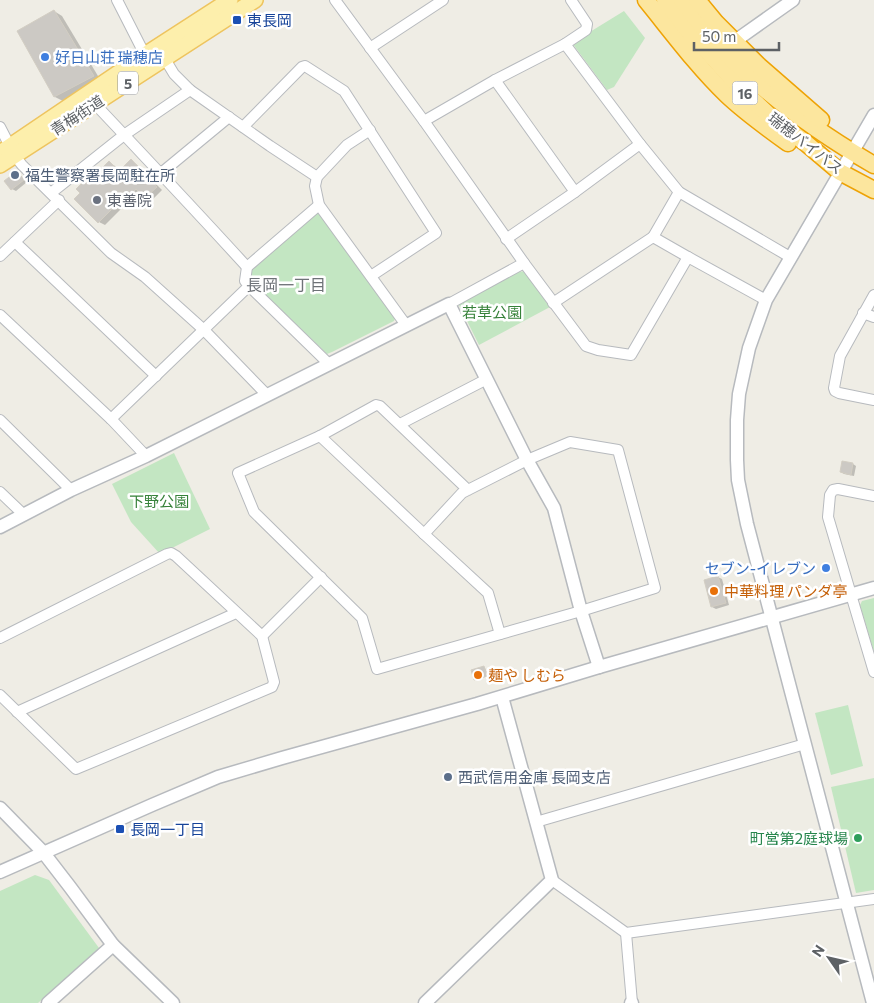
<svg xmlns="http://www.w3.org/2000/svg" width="874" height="1003" viewBox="0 0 874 1003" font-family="Commissioner,'Noto Sans JP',sans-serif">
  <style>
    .green { fill: #c3e6c2 }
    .shadow { fill: #0003 }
    .building { fill: #ccc9c4; stroke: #d3cec3 }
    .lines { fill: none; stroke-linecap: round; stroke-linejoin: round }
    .minor-casing { stroke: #b7babe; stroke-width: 12 }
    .tertiary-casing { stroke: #b7babe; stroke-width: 15 }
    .primary-casing { stroke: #eec45f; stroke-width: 18 }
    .trunk-casing { stroke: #eea306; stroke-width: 19 }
    .minor { stroke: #fff; stroke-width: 10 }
    .tertiary { stroke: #fff; stroke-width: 12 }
    .primary { stroke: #fdefac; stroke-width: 15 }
    .trunk { stroke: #fce69e; stroke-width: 16 }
    .transit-dot { fill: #1a4fb4; stroke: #fff; stroke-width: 2 }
    .shop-dot { fill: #3f7fe0; stroke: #fff; stroke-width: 2 }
    .service-dot { fill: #5c6f8a; stroke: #fff; stroke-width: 2 }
    .worship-dot { fill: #6b7280; stroke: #fff; stroke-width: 2 }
    .food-dot { fill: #e8710a; stroke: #fff; stroke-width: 2 }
    .leisure-dot { fill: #2e9e5b; stroke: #fff; stroke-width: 2 }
    .labels { text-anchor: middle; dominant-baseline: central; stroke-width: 5; stroke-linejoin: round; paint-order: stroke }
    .shield { fill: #fff; stroke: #8e9093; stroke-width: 1 }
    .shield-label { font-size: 14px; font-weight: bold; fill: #5d6165 }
    .transit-label { font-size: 15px; fill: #164399; stroke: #fff; text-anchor: start }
    .shop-label { font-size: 15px; fill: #366cbe; stroke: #fff; text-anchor: start }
    .street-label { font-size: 15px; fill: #5d6165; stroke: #fff }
    .service-label { font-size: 15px; fill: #4e5e75; stroke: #fff; text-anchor: start }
    .worship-label { font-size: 15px; fill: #5b616d; stroke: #fff; text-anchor: start }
    .park-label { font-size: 15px; fill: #37823a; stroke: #fff }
    .food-label { font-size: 15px; fill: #c56008; stroke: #fff; text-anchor: start }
    .leisure-label { font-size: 15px; fill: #27864d; stroke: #fff; text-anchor: end }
    .neighbourhood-label { font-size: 16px; fill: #6e7277; stroke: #fff }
  </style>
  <rect width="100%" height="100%" fill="#efede5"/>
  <!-- green -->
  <g class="green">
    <path d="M624,11L645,38L614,87L607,90L572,43Z"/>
    <path d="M316,212H321L396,316L394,321L332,352L327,354L249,279L252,268Z"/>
    <path d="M525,271L550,307L479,345L458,303L519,272Z"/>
    <path d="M174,453L210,529L160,554L131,522L112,484Z"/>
    <path d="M874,598V652L860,605L862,601Z"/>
    <path d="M848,705L863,766L831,775L815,713Z"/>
    <path d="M874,778V890L856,893L831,787Z"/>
    <path d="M35,875L49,880L99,948L38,1003H0V891Z"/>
  </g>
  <!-- shadow -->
  <g class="shadow">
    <path d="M54,11L62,16L101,81L63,101L55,97L19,32Z"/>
    <path d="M131,161L136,164L162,190L152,200L146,197L142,193L132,202L130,200L105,225L99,222L90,182L110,163L115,166L120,171Z"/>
    <path d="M17,173L20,175L27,182L16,191L12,189L6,182Z"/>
    <path d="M853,464L856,466L854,476L844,474L841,472Z"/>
    <path d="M718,577L722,579L729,605L716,609L712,607Z"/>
    <path d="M484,667L485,668L488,676L477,680L475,679Z"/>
  </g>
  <!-- building -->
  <g class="building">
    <path d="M54,10L94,76L54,97L17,31Z"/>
    <path d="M131,159L157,187L145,198L136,189L126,199L124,197L98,223L74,199L80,193L76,189L86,179L89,181L109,161L119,171Z"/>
    <path d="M17,171L24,180L11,190L4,181Z"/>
    <path d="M842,461L853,463L851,475L840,472Z"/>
    <path d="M718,576L726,603L711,607L704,580Z"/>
    <path d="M484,666L487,676L474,680L471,670Z"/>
  </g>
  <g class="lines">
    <!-- minor casing -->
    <g class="minor-casing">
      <g id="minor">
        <path d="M117,0L145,55"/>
        <path d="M335,0L424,121L524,263L586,346L598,350L631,355L688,257L766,300"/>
        <path d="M565,44L640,144L679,192L790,257"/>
        <path d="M370,48L443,0"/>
        <path d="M165,59L174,74L190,90L270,146L317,177"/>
        <path d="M495,80L575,192"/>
        <path d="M95,104C146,158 197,212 247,267"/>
        <path d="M424,121L495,80L565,44L586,30L587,24L571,0"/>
        <path d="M0,127L15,156L22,165L111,253L145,277L204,330L267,395"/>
        <path d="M243,127L302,67L305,66L344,91L436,233L371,276"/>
        <path d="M370,130L347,145L317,177L315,186L319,205L406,325"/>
        <path d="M160,174L229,117"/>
        <path d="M51,193L124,135L190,90"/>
        <path d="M653,237L679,192"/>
        <path d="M506,239L575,192L640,144"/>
        <path d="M15,242L156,376"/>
        <path d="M0,256L59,200"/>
        <path d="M249,286L329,364"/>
        <path d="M874,295L840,356L834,388L835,391L839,393L874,400"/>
        <path d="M553,303L653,237L688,257"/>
        <path d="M449,304L524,263"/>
        <path d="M863,313L874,317"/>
        <path d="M0,315L111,419L146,456"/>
        <path d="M111,419L249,286L245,281L247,267L319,205"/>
        <path d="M0,420L71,490"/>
        <path d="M400,424L487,379"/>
        <path d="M320,436L424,534L488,593L500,634"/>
        <path d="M0,492L24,515"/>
        <path d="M874,496L838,489L833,490L830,495L828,517L874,672"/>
        <path d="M424,534L462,493L527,460L570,442L618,450L655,588L581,611L377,669L362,618L254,512L238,473L320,436L376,405L380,406L468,490"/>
        <path d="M262,636L321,577"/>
        <path d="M0,638L167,554L171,553L176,556L262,636L274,682L272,687L76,769L0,695"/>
        <path d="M17,712L236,613"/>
        <path d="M536,822L805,744"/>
        <path d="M552,880L626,933L874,899"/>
        <path d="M626,933L632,1003"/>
      </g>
    </g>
    <!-- tertiary casing -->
    <g class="tertiary-casing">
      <g id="tertiary">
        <path d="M735,41L793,0"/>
        <path d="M0,527L71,490L146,456L449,304L527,460L554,508L581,611L599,667"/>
        <path d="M0,808L43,852L70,887L113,945L173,1003"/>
        <path d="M0,872L152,805L218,777L282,758L477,704L599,667L874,588"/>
        <path d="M48,1003L113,945"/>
        <path d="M425,1003L552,880L502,697"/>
        <path d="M631,1003H632"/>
        <path d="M873,1003L747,524L738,480L737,460V420L739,394L749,348L766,300L874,115"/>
      </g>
    </g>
    <!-- primary casing -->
    <g class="primary-casing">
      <g id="primary">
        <path d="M0,153L145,55L230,0"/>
        <path d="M0,165L255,0"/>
      </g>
    </g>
    <!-- trunk casing -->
    <g class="trunk-casing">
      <g id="trunk">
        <path d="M646,0C672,32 697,66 727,95C746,113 767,128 788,143"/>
        <path d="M665,0L685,27L743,91L771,117L807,144L840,172L874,190"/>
        <path d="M682,0C731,69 801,123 874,165"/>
        <path d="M697,0L716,23L759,66L821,120"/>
      </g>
    </g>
    <!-- minor -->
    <use href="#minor" class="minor"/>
    <!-- tertiary -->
    <use href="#tertiary" class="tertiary"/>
    <!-- primary -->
    <use href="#primary" class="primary"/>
    <!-- trunk -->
    <use href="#trunk" class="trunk"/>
  </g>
  <!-- markers -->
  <g class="transit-dot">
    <rect x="232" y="15" width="10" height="10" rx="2.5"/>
    <rect x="115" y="824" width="10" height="10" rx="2.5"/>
  </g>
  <g class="shop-dot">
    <circle cx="45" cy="57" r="5"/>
    <circle cx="826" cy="568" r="5"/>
  </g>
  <g class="service-dot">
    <circle cx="15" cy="175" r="5"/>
    <circle cx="448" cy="777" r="5"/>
  </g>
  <circle class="worship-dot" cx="97" cy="200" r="5"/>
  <g class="food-dot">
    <circle cx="714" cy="591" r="5"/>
    <circle cx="478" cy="675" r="5"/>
  </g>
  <circle class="leisure-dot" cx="858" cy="838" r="5"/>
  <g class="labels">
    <!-- shield labels -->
    <g class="shield">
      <rect x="118" y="71.5" width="20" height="23" rx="4"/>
      <rect x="732.5" y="81.5" width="25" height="23" rx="4"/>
    </g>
    <g class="shield-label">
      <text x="128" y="83">5</text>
      <text x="745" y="93">16</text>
    </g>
    <!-- transit labels -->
    <g class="transit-label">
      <text x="247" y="20">東長岡</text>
      <text x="130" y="829">長岡一丁目</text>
    </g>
    <!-- shop labels -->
    <g class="shop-label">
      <text x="55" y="57">好日山荘 瑞穂店</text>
      <text x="816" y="568" text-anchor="end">セブン-イレブン</text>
    </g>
    <!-- street labels -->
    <g class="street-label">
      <text transform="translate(77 115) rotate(-33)">青梅街道</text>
      <text transform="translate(806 143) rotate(38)">瑞穂バイパス</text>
    </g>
    <!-- service labels -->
    <g class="service-label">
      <text x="25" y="175">福生警察署長岡駐在所</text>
      <text x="458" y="777">西武信用金庫 長岡支店</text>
    </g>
    <!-- worship labels -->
    <g class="worship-label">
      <text x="107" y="200">東善院</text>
    </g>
    <!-- park labels -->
    <g class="park-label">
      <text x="492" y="312">若草公園</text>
      <text x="159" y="501">下野公園</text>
    </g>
    <!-- food labels -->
    <g class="food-label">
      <text x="724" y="591">中華料理 パンダ亭</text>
      <text x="488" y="675">麺や しむら</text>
    </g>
    <!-- leisure labels -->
    <g class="leisure-label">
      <text x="848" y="838">町営第2庭球場</text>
    </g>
    <!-- neighbourhood labels -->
    <g class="neighbourhood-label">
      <text x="286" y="284">長岡一丁目</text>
    </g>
  </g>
  <!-- north arrow -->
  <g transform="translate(829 958) rotate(304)" stroke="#ffffff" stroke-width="4" paint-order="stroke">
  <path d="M0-4L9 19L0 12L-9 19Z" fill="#5d6165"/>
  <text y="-8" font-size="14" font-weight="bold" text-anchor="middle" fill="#5d6165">N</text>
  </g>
  <!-- scale -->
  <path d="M694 42v8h85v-8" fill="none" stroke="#5d6165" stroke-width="2.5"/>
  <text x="702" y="42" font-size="15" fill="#5d6165" stroke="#ffffff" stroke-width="4" paint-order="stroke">50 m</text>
</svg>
